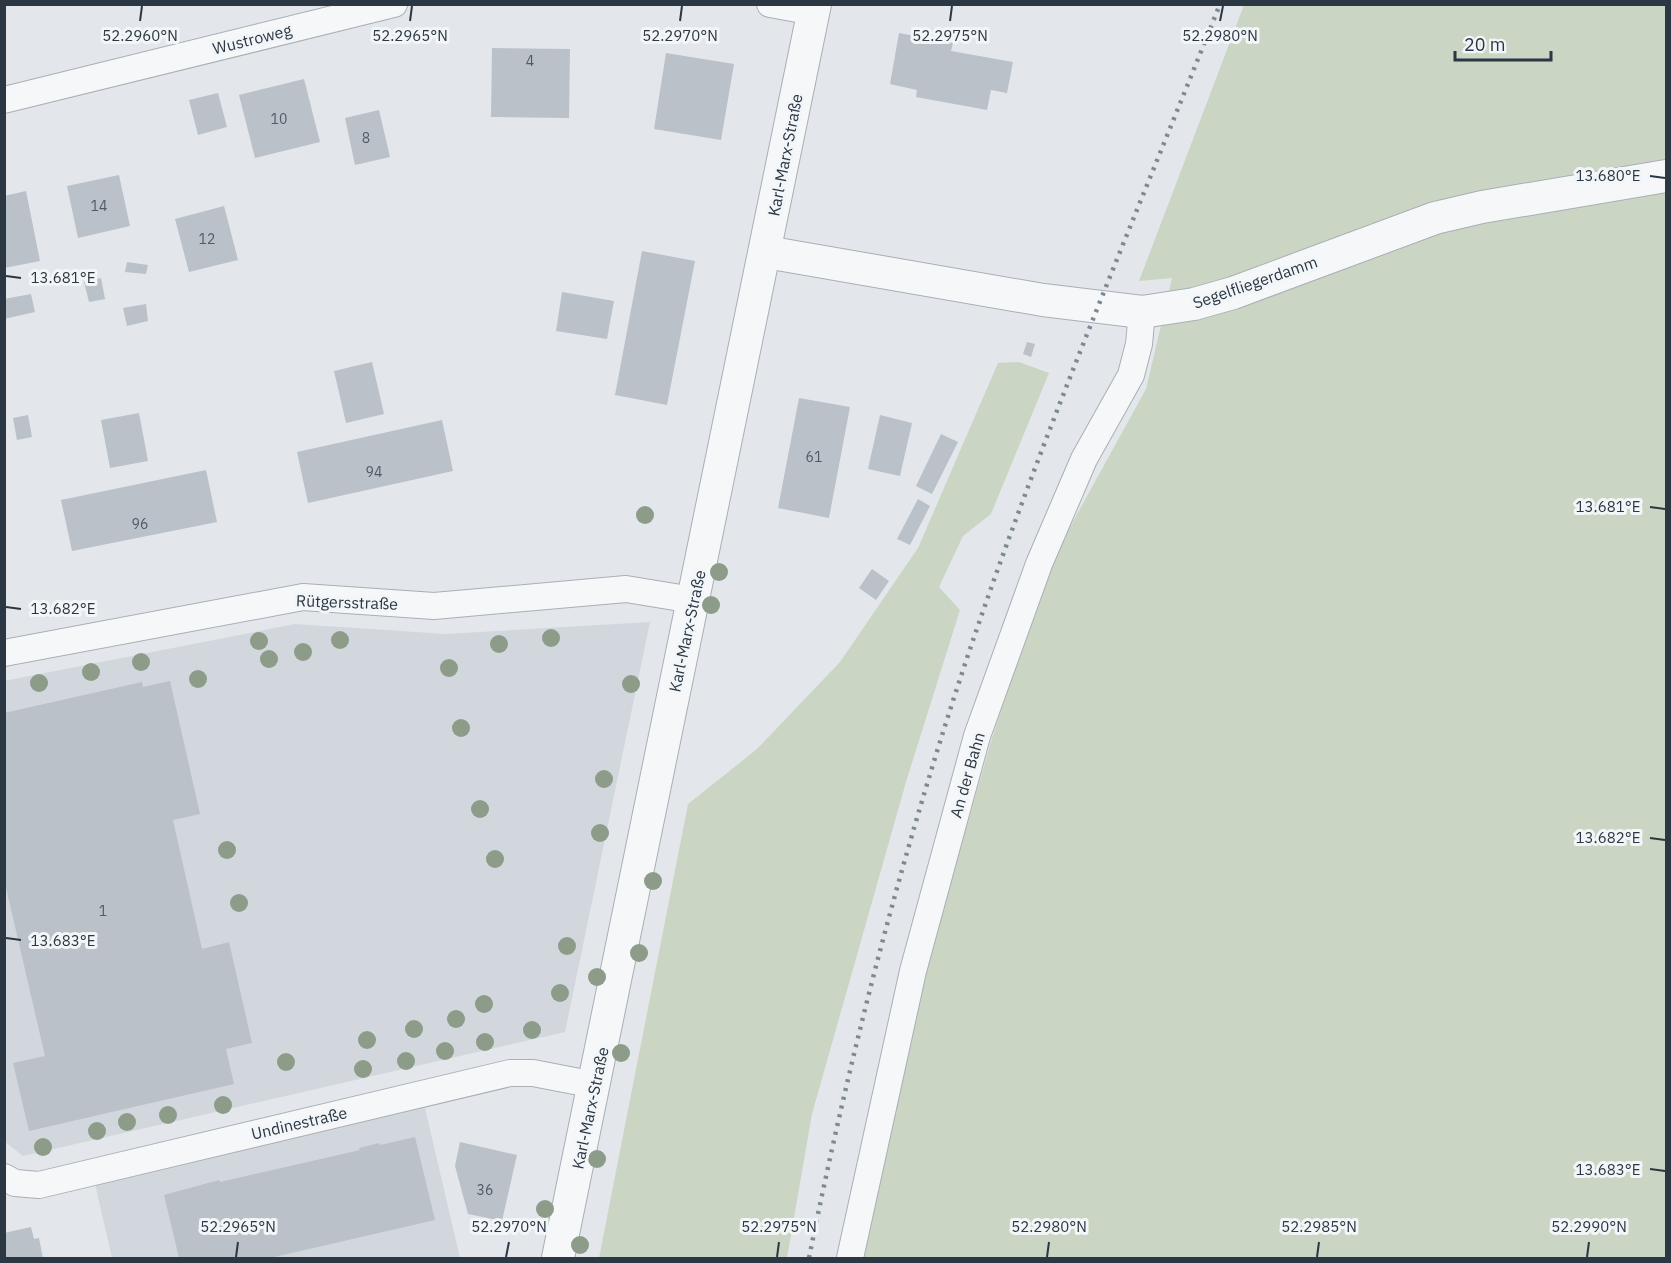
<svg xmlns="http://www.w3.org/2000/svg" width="1671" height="1263" viewBox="0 0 1671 1263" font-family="'IBM Plex Sans',sans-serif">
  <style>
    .built { fill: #d1d7dd }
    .green { fill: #cbd5c4 }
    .building { fill: #bac1c8 }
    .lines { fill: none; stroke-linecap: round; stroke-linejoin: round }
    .minor-casing { stroke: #a8afb5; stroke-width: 28 }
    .tertiary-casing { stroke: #a8afb5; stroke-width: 34 }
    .minor { stroke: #f6f7f9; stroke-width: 26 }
    .tertiary { stroke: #f6f7f9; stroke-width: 32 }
    .rail { stroke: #7d8994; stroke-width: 4.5; stroke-dasharray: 3 6; stroke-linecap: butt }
    .tree { fill: #8c9c89 }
    .ticks { fill: none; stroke: #2b3743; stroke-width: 2 }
    .labels { text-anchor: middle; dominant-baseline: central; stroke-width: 6; stroke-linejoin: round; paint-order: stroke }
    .number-label { font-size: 14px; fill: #4f5a64 }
    .street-label { font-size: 16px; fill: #2b3743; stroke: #f3f6f8 }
    .ticks-label { font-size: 15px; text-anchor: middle; fill: #2b3743; stroke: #f3f6f8; stroke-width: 6; stroke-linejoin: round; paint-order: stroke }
  </style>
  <rect width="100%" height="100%" fill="#e3e7eb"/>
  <!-- built -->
  <g class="built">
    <path d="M650,622L565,1032L23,1156L4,1141V681L295,624L446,634Z"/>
    <path d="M425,1108L460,1258H112L95,1184Z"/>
  </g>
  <!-- green -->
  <g class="green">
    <path d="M1244,5H1666V1258H861L924,975L992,738L1048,567L1146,389L1172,278L1139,281Z"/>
    <path d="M1019,362L1049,373L991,514L963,536L939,587L960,610L906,782L812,1114L787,1258H599L688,804L757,749L840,662L918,548L998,363Z"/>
  </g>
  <!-- building -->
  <g class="building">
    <path d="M899,33L953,43L951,51L1013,62L1007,93L991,90L987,110L916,97L917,90L890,84Z"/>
    <path d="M492,48L570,49L569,118L491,117Z"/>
    <path d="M666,53L734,64L721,140L654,129Z"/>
    <path d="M304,79L320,142L255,158L239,95Z"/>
    <path d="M218,93L227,127L198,135L189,100Z"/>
    <path d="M379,110L390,157L355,165L345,118Z"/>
    <path d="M119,175L130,226L78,238L67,186Z"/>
    <path d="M26,191L40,261L4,268V196Z"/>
    <path d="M224,206L238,260L189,272L175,219Z"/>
    <path d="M642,251L695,261L667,405L615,395Z"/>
    <path d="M127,262L148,265L146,274L125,272Z"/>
    <path d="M101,278L105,299L89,302L84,282Z"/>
    <path d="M562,292L614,301L607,339L556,331Z"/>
    <path d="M31,294L35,312L4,319V299Z"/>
    <path d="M146,304L148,321L127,326L123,308Z"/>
    <path d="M1027,342L1035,344L1031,357L1023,354Z"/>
    <path d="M372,362L384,414L346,423L334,371Z"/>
    <path d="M799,398L850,407L829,518L778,508Z"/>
    <path d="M139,413L148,461L110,468L101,420Z"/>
    <path d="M28,415L32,437L17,440L13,418Z"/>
    <path d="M880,415L912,423L900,476L868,469Z"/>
    <path d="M442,420L453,471L308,503L297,452Z"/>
    <path d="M941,434L958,442L932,494L916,486Z"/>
    <path d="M206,470L217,522L72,551L61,500Z"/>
    <path d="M918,499L930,506L910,545L897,539Z"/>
    <path d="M872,569L889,581L876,600L859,588Z"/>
    <path d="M170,681L200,814L173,820L202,949L229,942L252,1043L226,1049L234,1084L29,1131L13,1063L45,1056L4,879V713L142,682L143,687Z"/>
    <path d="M415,1137L435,1220L270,1258H179L164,1195L219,1180L220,1182L360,1150L359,1148L379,1143L380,1145Z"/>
    <path d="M460,1142L517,1155L502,1221L468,1214L455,1166Z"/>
    <path d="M31,1227L34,1239L39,1238L43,1258H4V1233Z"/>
  </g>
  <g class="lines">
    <!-- minor casing -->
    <g class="minor-casing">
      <g id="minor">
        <path d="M770,4L814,12"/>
        <path d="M4,100L394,4"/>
        <path d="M4,653L303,597L434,606L626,589L693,600"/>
        <path d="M4,1177L15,1183L39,1185L510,1073H533L595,1085"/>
        <path d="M850,1258L913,971L977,736L1039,564L1084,459L1131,375L1139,344L1142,312"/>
      </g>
    </g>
    <!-- tertiary casing -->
    <g class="tertiary-casing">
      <g id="tertiary">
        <path d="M766,252L1043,300L1142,312L1194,304L1233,293L1435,218L1482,207L1666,176"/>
        <path d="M558,1258L815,4"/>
      </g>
    </g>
    <!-- minor -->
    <use href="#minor" class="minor"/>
    <!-- tertiary -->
    <use href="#tertiary" class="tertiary"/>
    <!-- rail -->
    <path class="rail" d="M809,1258C850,1054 902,853 968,655C1042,435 1134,220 1220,4"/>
  </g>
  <!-- trees -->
  <g class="tree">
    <circle cx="645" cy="515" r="9"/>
    <circle cx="719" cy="572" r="9"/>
    <circle cx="711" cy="605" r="9"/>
    <circle cx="551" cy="638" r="9"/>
    <circle cx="340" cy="640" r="9"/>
    <circle cx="259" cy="641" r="9"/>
    <circle cx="499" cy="644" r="9"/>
    <circle cx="303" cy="652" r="9"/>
    <circle cx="269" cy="659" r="9"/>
    <circle cx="141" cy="662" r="9"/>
    <circle cx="449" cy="668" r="9"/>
    <circle cx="91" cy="672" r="9"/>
    <circle cx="198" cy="679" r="9"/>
    <circle cx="39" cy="683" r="9"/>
    <circle cx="631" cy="684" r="9"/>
    <circle cx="461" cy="728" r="9"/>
    <circle cx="604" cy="779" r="9"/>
    <circle cx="480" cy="809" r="9"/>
    <circle cx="600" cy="833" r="9"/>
    <circle cx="227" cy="850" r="9"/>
    <circle cx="495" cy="859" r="9"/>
    <circle cx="653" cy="881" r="9"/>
    <circle cx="239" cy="903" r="9"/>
    <circle cx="567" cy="946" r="9"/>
    <circle cx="639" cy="953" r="9"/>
    <circle cx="597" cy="977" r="9"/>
    <circle cx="560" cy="993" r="9"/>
    <circle cx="484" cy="1004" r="9"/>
    <circle cx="456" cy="1019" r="9"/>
    <circle cx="414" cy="1029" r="9"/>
    <circle cx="532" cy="1030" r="9"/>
    <circle cx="367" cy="1040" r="9"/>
    <circle cx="485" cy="1042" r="9"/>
    <circle cx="445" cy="1051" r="9"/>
    <circle cx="621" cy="1053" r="9"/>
    <circle cx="406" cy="1061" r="9"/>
    <circle cx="286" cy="1062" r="9"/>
    <circle cx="363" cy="1069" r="9"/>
    <circle cx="223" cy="1105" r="9"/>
    <circle cx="168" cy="1115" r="9"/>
    <circle cx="127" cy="1122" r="9"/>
    <circle cx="97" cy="1131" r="9"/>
    <circle cx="43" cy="1147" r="9"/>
    <circle cx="597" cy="1159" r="9"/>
    <circle cx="545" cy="1209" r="9"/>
    <circle cx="580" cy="1245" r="9"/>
  </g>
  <!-- ticks -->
  <path class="ticks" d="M140,21L142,6M410,21L412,6M680,21L682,6M950,21L952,6M1220,21L1223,6M1650,176L1665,178M6,276L21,278M1650,507L1665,509M6,607L21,609M1650,838L1665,840M6,938L21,940M1650,1169L1665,1171M236,1257L238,1242M506,1257L509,1242M777,1257L779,1242M1047,1257L1049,1242M1317,1257L1319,1242M1587,1257L1589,1242"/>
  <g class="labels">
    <!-- number labels -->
    <g class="number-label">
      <text x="530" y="61">4</text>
      <text x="279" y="119">10</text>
      <text x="366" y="138">8</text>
      <text x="99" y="206">14</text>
      <text x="207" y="239">12</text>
      <text x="814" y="457">61</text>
      <text x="374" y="472">94</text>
      <text x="140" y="524">96</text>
      <text x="103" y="911">1</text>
      <text x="485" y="1190">36</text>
    </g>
    <!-- street labels -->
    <g class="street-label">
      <text transform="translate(252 39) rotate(-14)">Wustroweg</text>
      <text transform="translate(785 155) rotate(-79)">Karl-Marx-Straße</text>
      <text transform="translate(1255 282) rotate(-19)">Segelfliegerdamm</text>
      <text transform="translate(347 602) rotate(2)">Rütgersstraße</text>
      <text transform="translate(687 631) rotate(-78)">Karl-Marx-Straße</text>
      <text transform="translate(967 775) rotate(-74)">An der Bahn</text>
      <text transform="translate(590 1108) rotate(-78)">Karl-Marx-Straße</text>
      <text transform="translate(299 1123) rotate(-13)">Undinestraße</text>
    </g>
  </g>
  <g class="ticks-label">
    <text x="140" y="41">52.2960°N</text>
    <text x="410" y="41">52.2965°N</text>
    <text x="680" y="41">52.2970°N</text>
    <text x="950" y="41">52.2975°N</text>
    <text x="1220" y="41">52.2980°N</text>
    <text x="1608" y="181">13.680°E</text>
    <text x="63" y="283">13.681°E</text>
    <text x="1608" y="512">13.681°E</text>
    <text x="63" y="614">13.682°E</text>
    <text x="1608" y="843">13.682°E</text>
    <text x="63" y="946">13.683°E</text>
    <text x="1608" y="1175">13.683°E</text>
    <text x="238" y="1232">52.2965°N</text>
    <text x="509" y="1232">52.2970°N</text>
    <text x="779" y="1232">52.2975°N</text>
    <text x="1049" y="1232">52.2980°N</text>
    <text x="1319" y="1232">52.2985°N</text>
    <text x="1589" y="1232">52.2990°N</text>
  </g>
  <!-- border -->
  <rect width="1671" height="1263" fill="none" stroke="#2b3743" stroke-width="12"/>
  <!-- scale -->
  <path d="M1455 51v9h96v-9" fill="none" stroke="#2b3743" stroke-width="3"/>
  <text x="1464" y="51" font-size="18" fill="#2b3743" stroke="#f3f6f8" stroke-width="4.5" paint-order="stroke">20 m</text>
</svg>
